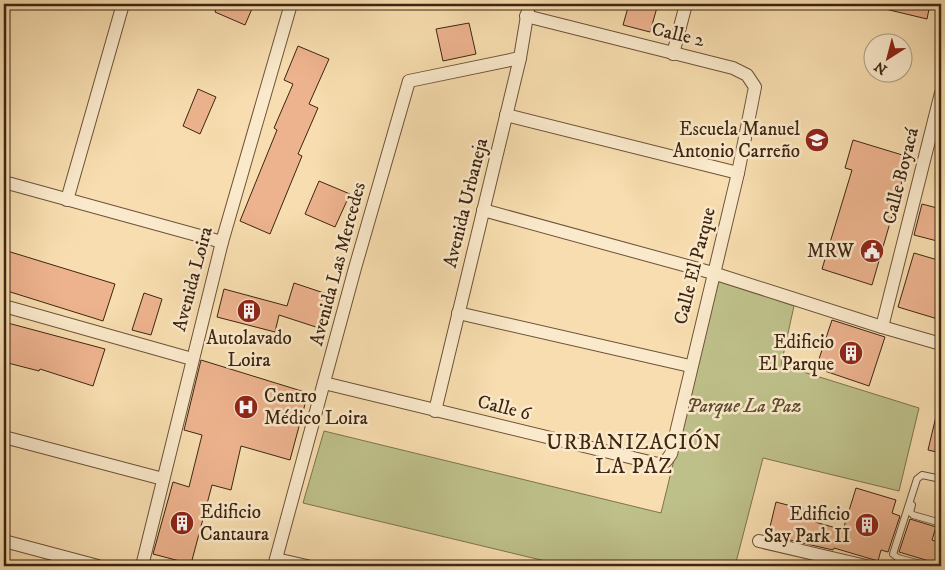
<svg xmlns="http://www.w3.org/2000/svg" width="945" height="570" viewBox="0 0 945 570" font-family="'IM FELL DW Pica',serif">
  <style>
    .green { fill: #bec08a; stroke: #7e724e }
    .building { fill: #edb38e; stroke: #3d2512 }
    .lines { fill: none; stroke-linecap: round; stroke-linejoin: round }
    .service-casing { stroke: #6c5339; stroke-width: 8 }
    .minor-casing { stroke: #6c5339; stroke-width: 14 }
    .service { stroke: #fae9cb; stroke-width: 6 }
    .minor { stroke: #fae9cb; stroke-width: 12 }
    .labels { text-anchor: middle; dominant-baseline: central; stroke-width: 5; stroke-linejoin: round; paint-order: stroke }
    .street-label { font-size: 19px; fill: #3d2512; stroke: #fae9cb }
    .poi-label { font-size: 19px; fill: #3d2512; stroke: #fae9cb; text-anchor: end }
    .park-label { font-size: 19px; font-style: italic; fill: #5d4c30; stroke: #fae9cb }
    .quarter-label { font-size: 21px; letter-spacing: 1px; fill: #3d2512; stroke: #fae9cb }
  </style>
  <rect width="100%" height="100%" fill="#f7ddaf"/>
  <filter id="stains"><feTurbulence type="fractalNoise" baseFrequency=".004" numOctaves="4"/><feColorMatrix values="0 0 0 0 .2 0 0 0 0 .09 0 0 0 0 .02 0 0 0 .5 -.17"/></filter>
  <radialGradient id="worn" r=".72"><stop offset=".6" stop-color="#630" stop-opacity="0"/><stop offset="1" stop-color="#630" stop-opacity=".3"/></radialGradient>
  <!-- green -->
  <path class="green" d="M718,280L794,306L781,365L919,408L899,491L763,458L735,566H566L303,503L324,431L661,513Z"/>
  <!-- building -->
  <g class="building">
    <path d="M218,4H254L245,25L215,12Z"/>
    <path d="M629,4H658L650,32L623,25Z"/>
    <path d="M878,4H930L927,19L877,7Z"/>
    <path d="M469,23L476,54L443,61L436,29Z"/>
    <path d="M298,46L329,59L309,104L318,108L298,154L302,156L270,234L240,221L277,130L274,128L293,84L284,80Z"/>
    <path d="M198,89L216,97L200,134L183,126Z"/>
    <path d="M853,140L909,157L872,285L822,269L852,170L845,168Z"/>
    <path d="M319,181L350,194L335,227L305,214Z"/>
    <path d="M922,204L941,209V242L914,235Z"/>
    <path d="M4,250L115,284L103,321L4,290Z"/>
    <path d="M914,253L941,261V320L898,307Z"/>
    <path d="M294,283L330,295L319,328L279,315L275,332L217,317L224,289L287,306Z"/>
    <path d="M144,293L162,299L151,335L132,330Z"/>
    <path d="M832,320L885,337L869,386L816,368Z"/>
    <path d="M4,322L105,349L93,386L40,369L39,371L4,362Z"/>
    <path d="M201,360L308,393L290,460L241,446L231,490L212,485L191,564L153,554L173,482L189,487L202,435L184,430Z"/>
    <path d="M938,408H941V453L928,450Z"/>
    <path d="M856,488L896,500L892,513L900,516L888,552L881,550L878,561L834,548L833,550L768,535L776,502L818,513L815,522L843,530Z"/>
    <path d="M910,519L936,527L932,540L941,543L937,566L929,561L899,552Z"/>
  </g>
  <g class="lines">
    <!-- service casing -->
    <g class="service-casing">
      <g id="service">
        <path d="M912,505L910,512L913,515L941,523"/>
        <path d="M928,566L898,558L893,554L917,479L922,475L941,479"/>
      </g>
    </g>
    <!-- minor casing -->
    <g class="minor-casing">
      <g id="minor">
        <path d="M673,54L686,4"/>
        <path d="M506,115L738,173"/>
        <path d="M4,182L222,242"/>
        <path d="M67,200L123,4"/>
        <path d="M483,210L713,273L882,327L941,344"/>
        <path d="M4,306L192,359"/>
        <path d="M458,313L690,366"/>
        <path d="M882,327L941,93"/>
        <path d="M324,383L658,464L666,461L671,454L738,173L755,87L747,75L733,68L526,16"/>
        <path d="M435,411L520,58L529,4"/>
        <path d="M4,437L163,479"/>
        <path d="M4,541L98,566"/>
        <path d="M759,541L866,566"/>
        <path d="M276,559L307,566"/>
        <path d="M142,566L222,242L291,4"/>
        <path d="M274,566L355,268L409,81L520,58"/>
      </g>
    </g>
    <!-- service -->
    <use href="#service" class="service"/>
    <!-- minor -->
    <use href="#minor" class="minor"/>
  </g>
  <!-- icons -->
  <defs>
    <g id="school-disc" transform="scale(1.25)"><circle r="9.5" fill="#8f2418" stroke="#fae9cb"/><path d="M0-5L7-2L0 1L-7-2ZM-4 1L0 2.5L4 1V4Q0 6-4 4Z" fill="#fff"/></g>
    <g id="civic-disc" transform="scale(1.25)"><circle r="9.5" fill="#8f2418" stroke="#fae9cb"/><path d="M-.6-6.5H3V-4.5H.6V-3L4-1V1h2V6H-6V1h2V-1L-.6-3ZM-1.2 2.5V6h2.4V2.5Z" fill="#fff"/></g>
    <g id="building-disc" transform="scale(1.25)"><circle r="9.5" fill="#8f2418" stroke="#fae9cb"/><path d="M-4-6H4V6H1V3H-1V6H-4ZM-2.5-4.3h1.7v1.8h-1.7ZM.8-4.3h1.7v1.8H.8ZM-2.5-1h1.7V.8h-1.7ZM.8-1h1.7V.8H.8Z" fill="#fff"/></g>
    <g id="hospital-disc" transform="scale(1.25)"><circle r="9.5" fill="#8f2418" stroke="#fae9cb"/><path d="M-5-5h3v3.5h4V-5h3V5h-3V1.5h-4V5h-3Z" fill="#fff"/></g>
  </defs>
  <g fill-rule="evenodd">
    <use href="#school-disc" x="817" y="140"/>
    <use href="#civic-disc" x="872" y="251"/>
    <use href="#building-disc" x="249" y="311"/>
    <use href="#building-disc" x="851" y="353"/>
    <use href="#hospital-disc" x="246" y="407"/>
    <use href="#building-disc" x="182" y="523"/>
    <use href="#building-disc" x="867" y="525"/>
  </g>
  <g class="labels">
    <!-- street labels -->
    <g class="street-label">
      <text transform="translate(678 35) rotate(13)">Calle 2</text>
      <text transform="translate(901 176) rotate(-76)">Calle Boyacá</text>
      <text transform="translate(466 203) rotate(-76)">Avenida Urbaneja</text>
      <text transform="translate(338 264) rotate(-75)">Avenida Las Mercedes</text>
      <text transform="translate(695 266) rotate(-76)">Calle El Parque</text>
      <text transform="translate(193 279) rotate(-75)">Avenida Loira</text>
      <text transform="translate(504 408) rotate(14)">Calle 6</text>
    </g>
    <!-- poi labels -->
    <g class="poi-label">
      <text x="800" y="129">Escuela Manuel<tspan x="800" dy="22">Antonio Carreño</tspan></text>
      <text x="854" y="251">MRW</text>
      <text x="249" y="338" text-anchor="middle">Autolavado<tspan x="249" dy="22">Loira</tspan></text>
      <text x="834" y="342">Edificio<tspan x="834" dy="22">El Parque</tspan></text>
      <text x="264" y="396" text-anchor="start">Centro<tspan x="264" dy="22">Médico Loira</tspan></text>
      <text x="200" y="512" text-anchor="start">Edificio<tspan x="200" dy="22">Cantaura</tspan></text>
      <text x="850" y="514">Edificio<tspan x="850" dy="22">Say Park II</tspan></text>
    </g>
    <!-- park labels -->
    <g class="park-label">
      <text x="744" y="406">Parque La Paz</text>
    </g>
    <!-- quarter labels -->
    <g class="quarter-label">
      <text x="634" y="443">URBANIZACIÓN<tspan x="634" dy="24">LA PAZ</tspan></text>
    </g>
  </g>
  <!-- margin -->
  <rect width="945" height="570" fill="none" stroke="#f7ddaf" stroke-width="20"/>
  <rect x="5" y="5" width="935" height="560" fill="none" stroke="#3d2512" stroke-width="2.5"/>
  <rect x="10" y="10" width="925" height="550" fill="none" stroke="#3d2512"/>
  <!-- north arrow -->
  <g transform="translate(888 58) rotate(216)"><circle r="24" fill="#fae9cb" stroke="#ae9b81"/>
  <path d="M0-4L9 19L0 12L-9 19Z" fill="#8f2418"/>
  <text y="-8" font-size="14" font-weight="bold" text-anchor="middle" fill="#3d2512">N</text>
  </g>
  <rect width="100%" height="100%" filter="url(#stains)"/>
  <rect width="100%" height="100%" fill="url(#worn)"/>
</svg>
